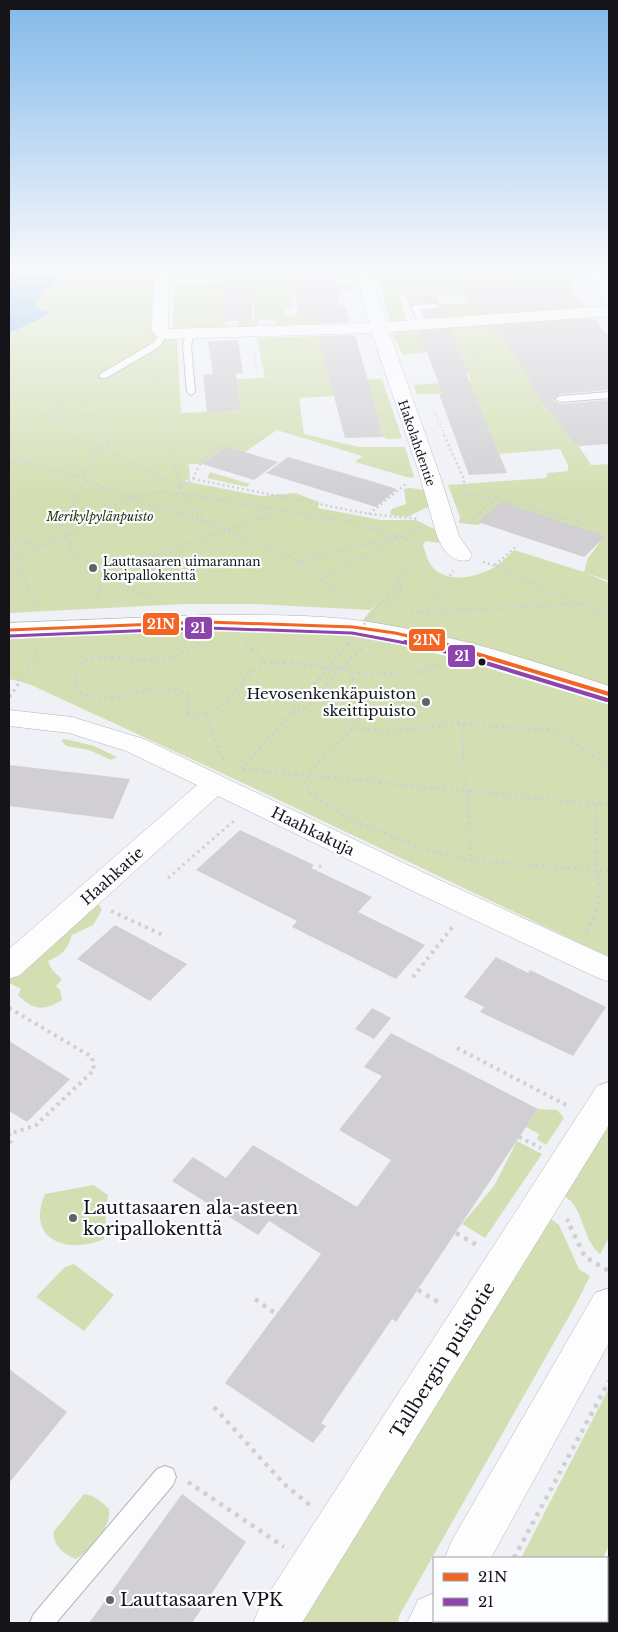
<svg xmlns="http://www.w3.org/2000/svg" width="618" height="1632" viewBox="0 0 618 1632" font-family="'Libre Baskerville',serif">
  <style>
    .green { fill: #d3dfb2 }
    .water { fill: #86bfea }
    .building { fill: #d1cfd2 }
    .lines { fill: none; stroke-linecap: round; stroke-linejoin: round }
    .lane-casing { stroke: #b4b5b9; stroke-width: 2 }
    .street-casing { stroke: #b4b5b9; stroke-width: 1 }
    .secondary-casing { stroke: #b4b5b9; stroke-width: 1 }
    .path-far4 { stroke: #d0d0d3; stroke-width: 2; stroke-dasharray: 1 2.5; stroke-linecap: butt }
    .path-far3 { stroke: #d0d0d3; stroke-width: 2.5; stroke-dasharray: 2 3; stroke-linecap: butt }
    .path-far2 { stroke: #d0d0d3; stroke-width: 3; stroke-dasharray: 2.5 4; stroke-linecap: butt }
    .path-far1 { stroke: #d0d0d3; stroke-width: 4; stroke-dasharray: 3 4.5; stroke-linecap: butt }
    .path { stroke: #d0d0d3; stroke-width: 4.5; stroke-dasharray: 4 5.5; stroke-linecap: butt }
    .lane { fill: #fdfdfe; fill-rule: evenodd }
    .street { fill: #fdfdfe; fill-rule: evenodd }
    .secondary { fill: #fdfdfe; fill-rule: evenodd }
    .path-bridge-far1 { stroke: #d0d0d3; stroke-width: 2.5; stroke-dasharray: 2 3; stroke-linecap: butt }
    .path-bridge { stroke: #d0d0d3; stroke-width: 3; stroke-dasharray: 2.5 4; stroke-linecap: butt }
    .bus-1-far1-casing { stroke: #fcfdff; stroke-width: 6 }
    .bus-1-casing { stroke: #fcfdff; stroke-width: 8 }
    .bus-2-far1-casing { stroke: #fcfdff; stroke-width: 6 }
    .bus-2-casing { stroke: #fcfdff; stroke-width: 8 }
    .bus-1-far1 { stroke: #f26522; stroke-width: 3 }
    .bus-1 { stroke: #f26522; stroke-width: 4 }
    .bus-2-far1 { stroke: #8e44ad; stroke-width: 3 }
    .bus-2 { stroke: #8e44ad; stroke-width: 4 }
    .poi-dot { fill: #626267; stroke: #fcfdff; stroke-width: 2 }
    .bus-dot { fill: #151519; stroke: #fcfdff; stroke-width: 2 }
    .labels { text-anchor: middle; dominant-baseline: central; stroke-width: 4.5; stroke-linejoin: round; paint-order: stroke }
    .far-street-label { font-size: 12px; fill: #151519; stroke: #fcfdff }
    .far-park-label { font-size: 12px; font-style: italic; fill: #2b330e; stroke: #fcfdff }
    .far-poi-label { font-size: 12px; fill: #151519; stroke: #fcfdff; text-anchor: start }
    .poi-label { font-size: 15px; fill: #151519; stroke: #fcfdff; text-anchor: end }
    .street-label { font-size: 15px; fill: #151519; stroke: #fcfdff }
    .near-poi-label { font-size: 18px; fill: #151519; stroke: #fcfdff; text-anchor: start }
    .near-street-label { font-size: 18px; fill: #151519; stroke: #fcfdff }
    .line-badge { stroke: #fcfdff; stroke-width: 2 }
    .badge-label { font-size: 14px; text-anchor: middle; font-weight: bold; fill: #fff }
  </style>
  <rect width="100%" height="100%" fill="#f0f1f7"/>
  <!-- green -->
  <g class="green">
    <path d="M70,269H157L153,330L154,333L159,336L177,339L181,413L241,410L237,379L265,378L257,338L319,336L330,381L382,379L402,438L388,439L383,437L371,394L299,398L304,434L359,447H405L414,477L410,478L355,462L362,456L277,430L245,452L233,449L220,451L202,464H187L189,465L190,479L184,481L261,496L296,493L319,502L318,508L381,520H416L442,533L443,539L438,543L426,541L423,545C425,550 426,555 428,560C440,585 473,579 493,568C501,563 508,556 514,550L584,572L588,558L605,536L485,521L478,525L459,523L460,517L448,485L546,478L548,473L568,471V465L560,449L499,454L474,393L417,394L413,385L471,381L452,334L421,335L427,352L403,355L392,334L399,330L593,318L596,321L560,324L497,334L500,338H503L516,355L609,348V370L528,376L532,382H528L531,387H535L548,404L543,405L547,412L562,411L559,406L609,402V418L568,435L573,443H577L591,465L609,464V581L586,573L609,583V957L243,783L29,684L9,679V632L181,622L357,627L377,603L370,610L255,604H184L9,613V333L34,322L49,312L40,310L35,305L49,288Z"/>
    <path d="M254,269H295L304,286L356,285V291H326L305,299H293L294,307L284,308L286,316L309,315L318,307L324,327L278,326L275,321L260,319L257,327H239L237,320H255L252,293L221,294L223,321L227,329L179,331L173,328L174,283L253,282Z"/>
    <path d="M377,269H389L392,281L459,280L456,269H564L576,291H572L565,280L488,283L553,297L578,296L588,309L429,319L428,316L434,306L433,304L467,303L463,294L399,296L406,317L404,321L390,322Z"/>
    <path d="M210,472L250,484L247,487L207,478Z"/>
    <path d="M410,488L426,490L433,507L425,508L408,517L391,515L390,511L394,508L406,504L404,489Z"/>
    <path d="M65,739L94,746L117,757L111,760L89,750L66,746L61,740Z"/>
    <path d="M96,900L102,910L93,925L72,935C67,950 62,955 48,961L52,970L62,979L56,986L60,990L62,1000C44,1011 34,1011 18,995L21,989L9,983V957H13Z"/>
    <path d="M538,1109L557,1110L564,1118L546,1145L537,1139L539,1134L526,1127Z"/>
    <path d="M609,1125V1238L600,1254C581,1239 585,1208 564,1196Z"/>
    <path d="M517,1141L542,1154L485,1238L462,1224L494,1186Z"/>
    <path d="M93,1185L108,1195L104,1239C68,1255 25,1240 45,1194Z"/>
    <path d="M551,1219L559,1225L579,1269L590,1276L576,1304L399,1616L398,1623H298Z"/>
    <path d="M74,1264L114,1295L84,1331L36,1297L65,1267Z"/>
    <path d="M609,1388V1545L603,1558H521Z"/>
    <path d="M84,1494C94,1495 102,1502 109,1509C112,1527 91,1549 76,1559C64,1555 52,1545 54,1531Z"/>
  </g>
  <!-- water -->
  <path class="water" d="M9,269H70L49,288L35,304L40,310L50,312L34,322L9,333V310L11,309L9,308V303L12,302H9Z"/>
  <!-- building -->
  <g class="building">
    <path d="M226,269H254L252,320L223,321L221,293H224Z"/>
    <path d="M295,269H335L339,305H345L350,322L315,323L313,315H297Z"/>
    <path d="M565,280L582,306L482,313L461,284Z"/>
    <path d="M436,295L445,316L426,317L423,311L438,309V303H415L410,306L406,296Z"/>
    <path d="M590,319L596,321L609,337V390L560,394L553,400L560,404L609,400V444L579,446L577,443H573L552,412H548L528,382H532L503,338H500L492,326Z"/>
    <path d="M450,329L468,373H466L507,473L469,475L439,394H443L419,332Z"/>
    <path d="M355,335L366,374L383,437L345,438L318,336Z"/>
    <path d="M238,340L243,373L236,374L241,410L207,412L203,375L213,374L208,342Z"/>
    <path d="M226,447L245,452L278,462L254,480L202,464Z"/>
    <path d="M288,457L371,481L397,489L376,507L266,473Z"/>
    <path d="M501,502L606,536L584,557L478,522Z"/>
    <path d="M9,765L96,775L130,779L113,819L9,806Z"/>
    <path d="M240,830L314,865L311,868L372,897L358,912L425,945L396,979L292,927L297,921L196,870Z"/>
    <path d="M115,925L187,964L150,1001L77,959Z"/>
    <path d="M496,957L528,973L530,970L606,1007L573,1056L480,1012L484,1007L464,997Z"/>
    <path d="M372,1008L391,1018L374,1039L355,1029Z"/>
    <path d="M391,1033L538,1109L396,1322L392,1319L321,1423L326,1426L313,1443L225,1383L321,1254L269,1221L258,1235L172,1181L193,1157L226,1178L253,1145L357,1207L391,1160L339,1130L382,1076L364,1067Z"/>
    <path d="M9,1041L70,1079L27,1122L9,1111Z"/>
    <path d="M9,1369L67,1412L9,1483Z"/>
    <path d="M182,1494L246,1542L192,1623H89Z"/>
  </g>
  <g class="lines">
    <!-- lane casing -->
    <g class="lane-casing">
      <g id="lane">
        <path d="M434,304H437V308L420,309L428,325L421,327L411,307L415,305Z"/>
        <path d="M187,331L194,333L191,345L195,392L191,395L187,392L183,345Z"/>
        <path d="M161,332L168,334L159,347L106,378H100V374L153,343Z"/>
        <path d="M609,392V398L560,402L555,399L560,396Z"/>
        <path d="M165,1466L173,1469L176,1477L173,1485L56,1623H30L33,1615L157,1469Z"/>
      </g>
    </g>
    <!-- street casing -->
    <g class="street-casing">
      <g id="street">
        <path d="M157,269H172L169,282L168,329L370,323L361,293L357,269H373L377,293L386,322L609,306V316L389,332L439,473L459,536L472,555L469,560C452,564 443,550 437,536L419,473L372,333L164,339L158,338L152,331L153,282Z"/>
        <path d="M9,710L72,717L144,739L435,878L609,957V982L598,978L415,892L218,796L20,975L9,979V949L197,785L126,751L69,733L9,726Z"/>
        <path d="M609,1082V1125L302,1623H253L260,1607L597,1086Z"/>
        <path d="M609,1581V1623H590L589,1621H607V1582Z"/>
      </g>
    </g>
    <!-- secondary casing -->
    <g class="secondary-casing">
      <g id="secondary">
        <path d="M584,269H599L609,286V303L603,301Z"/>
        <path d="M207,615C259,615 312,614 363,621C447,633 529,659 609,686V701L450,653L395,640L353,634L207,629L9,637V623Z"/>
        <path d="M609,1288V1343L491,1558H445L451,1542L595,1293Z"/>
        <path d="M434,1593V1621H455L454,1623H407L418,1600Z"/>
      </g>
    </g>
    <!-- path-far4 -->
    <g class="path-far4">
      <path d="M402,269L406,279"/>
      <path d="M478,269L481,280L478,284L487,296L495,298"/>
      <path d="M338,290L344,294"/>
      <path d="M327,295H336"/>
      <path d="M475,338L474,353L485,378"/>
      <path d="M103,342L126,341"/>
      <path d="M123,344L125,341L123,317L128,269"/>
      <path d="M254,349L257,374"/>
      <path d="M546,353L602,365"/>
      <path d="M156,363C162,387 160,412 166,436"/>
      <path d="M528,371L607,366"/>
      <path d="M144,374L158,371"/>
      <path d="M73,388L79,391L89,413L105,429L106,436"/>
      <path d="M161,400H178"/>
      <path d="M57,404L81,411"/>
      <path d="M59,408L89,415L91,422L77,424L47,417Z"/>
      <path d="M434,411L445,436"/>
      <path d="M10,436L90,384"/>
    </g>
    <!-- path-far3 -->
    <g class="path-far3">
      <path d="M106,435L108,445L112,452L179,487L193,479L369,514L419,519"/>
      <path d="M166,435L182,493L204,521"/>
      <path d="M444,435L463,477L466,492L492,501"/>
      <path d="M9,437L12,435"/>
      <path d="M71,437L86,442L107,445"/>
      <path d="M9,450L27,462L78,477L141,502L204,521L288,556L312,571L354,605"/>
      <path d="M9,463L27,462"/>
      <path d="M78,477L93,463L95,452L108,445"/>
      <path d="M193,479C200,461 210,450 229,444C241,441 253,443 265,438"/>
      <path d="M86,481L62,522L71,550L119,582L156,602"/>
      <path d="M369,514L407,483"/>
      <path d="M469,523L496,498L583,523"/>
      <path d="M9,537L32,543"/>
      <path d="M9,539L18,565L37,608"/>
      <path d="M12,554L30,550L86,529L118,503L130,497L164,491L351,522L422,544"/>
      <path d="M297,562L397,536"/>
      <path d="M483,562L496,566L578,604L609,615"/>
      <path d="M495,565L518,545"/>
      <path d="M105,573L281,511"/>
      <path d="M321,579L420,527"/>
      <path d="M388,595L422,544"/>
      <path d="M94,605L105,573"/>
      <path d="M386,612L401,590L400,581"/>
      <path d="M406,613L578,604"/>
      <path d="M429,619L427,611L453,571"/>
    </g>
    <!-- path-far2 -->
    <g class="path-far2">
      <path d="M201,644C186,651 171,659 154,661C129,663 68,639 76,690C108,710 130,688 163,688C172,688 181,691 189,695C190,702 186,708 189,715C234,717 231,679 263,665C279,658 323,667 341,669"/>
      <path d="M246,645L264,659L265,664"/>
      <path d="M362,649L341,669L351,673C355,684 359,696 359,707C358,730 338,743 324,757C316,765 310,773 304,782L310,793L346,817L415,846L471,861L609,871"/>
      <path d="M351,673L425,672L436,665"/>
      <path d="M10,697L36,656L37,648"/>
      <path d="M292,714L308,706L341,669"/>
      <path d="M205,715L224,762"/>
      <path d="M463,724L554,730L609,767"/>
      <path d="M354,729L401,731L451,724H463L464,783L468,791L471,861"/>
      <path d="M242,769L302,700"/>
      <path d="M243,769L609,805"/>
      <path d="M596,805L597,869L600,895L598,903"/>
      <path d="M315,872L323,863"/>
      <path d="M168,878L235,820"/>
    </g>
    <!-- path-far1 -->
    <g class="path-far1">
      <path d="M111,911L165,936"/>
      <path d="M586,932L593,920L598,902"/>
      <path d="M413,977L454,925"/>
      <path d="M9,1008L92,1057L94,1070L36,1125L10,1134"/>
      <path d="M457,1048L568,1106"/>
      <path d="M9,1133L11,1144L9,1147"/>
      <path d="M519,1137L541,1148"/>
      <path d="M567,1219L571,1227"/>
    </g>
    <!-- path -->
    <g class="path">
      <path d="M570,1226L585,1257L609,1271"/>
      <path d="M456,1233L477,1245"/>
      <path d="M418,1290L440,1303"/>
      <path d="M255,1299L276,1314"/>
      <path d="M214,1407L284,1484L311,1506"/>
      <path d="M188,1482L284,1547"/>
      <path d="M514,1558L609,1381"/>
      <path d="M480,1623L481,1621"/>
    </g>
    <!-- lane -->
    <use href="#lane" class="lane"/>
    <!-- street -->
    <use href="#street" class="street"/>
    <!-- secondary -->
    <use href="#secondary" class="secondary"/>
    <!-- path-bridge-far1 -->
    <path class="path-bridge-far1" d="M348,644L388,595"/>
    <!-- path-bridge -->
    <path class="path-bridge" d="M302,700L349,642"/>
    <!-- bus-1-far1 casing -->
    <g class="bus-1-far1-casing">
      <path id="bus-1-far1" d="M9,630L207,622L353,627L395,633L443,644"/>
    </g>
    <!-- bus-1 casing -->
    <g class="bus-1-casing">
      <path id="bus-1" d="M437,642L609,694"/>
    </g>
    <!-- bus-2-far1 casing -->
    <g class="bus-2-far1-casing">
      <path id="bus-2-far1" d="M9,636L207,628L352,633L411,644"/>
    </g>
    <!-- bus-2 casing -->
    <g class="bus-2-casing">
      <path id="bus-2" d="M405,642L456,654L607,700"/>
    </g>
    <!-- bus-1-far1 -->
    <use href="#bus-1-far1" class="bus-1-far1"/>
    <!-- bus-1 -->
    <use href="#bus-1" class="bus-1"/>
    <!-- bus-2-far1 -->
    <use href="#bus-2-far1" class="bus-2-far1"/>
    <!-- bus-2 -->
    <use href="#bus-2" class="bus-2"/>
  </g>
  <!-- sky -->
  <linearGradient id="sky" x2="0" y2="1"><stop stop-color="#81b8e9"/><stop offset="0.54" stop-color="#f8f9fb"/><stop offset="1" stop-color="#f8f9fb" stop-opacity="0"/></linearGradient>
  <rect width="618" height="498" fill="url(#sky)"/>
  <!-- markers -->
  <g class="poi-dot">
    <circle cx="93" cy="568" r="5"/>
    <circle cx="426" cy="702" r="5"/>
    <circle cx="73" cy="1218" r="5"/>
    <circle cx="110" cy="1600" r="5"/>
  </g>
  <circle class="bus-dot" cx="482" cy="662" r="4.5"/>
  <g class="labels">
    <!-- far-street labels -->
    <g class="far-street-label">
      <text transform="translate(417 443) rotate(71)">Hakolahdentie</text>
    </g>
    <!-- far-park labels -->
    <g class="far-park-label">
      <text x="100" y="516">Merikylpylänpuisto</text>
    </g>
    <!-- far-poi labels -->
    <g class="far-poi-label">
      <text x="103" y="561">Lauttasaaren uimarannan<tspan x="103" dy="14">koripallokenttä</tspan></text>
    </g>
    <!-- poi labels -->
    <g class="poi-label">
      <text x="416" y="693">Hevosenkenkäpuiston<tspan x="416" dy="17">skeittipuisto</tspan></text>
    </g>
    <!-- street labels -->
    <g class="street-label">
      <text transform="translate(313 831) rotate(26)">Haahkakuja</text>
      <text transform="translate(112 876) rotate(-42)">Haahkatie</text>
    </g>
    <!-- near-poi labels -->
    <g class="near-poi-label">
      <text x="83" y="1208">Lauttasaaren ala-asteen<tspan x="83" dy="21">koripallokenttä</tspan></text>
      <text x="120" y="1600">Lauttasaaren VPK</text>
    </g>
    <!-- near-street labels -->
    <g class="near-street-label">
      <text transform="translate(443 1360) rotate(-58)">Tallbergin puistotie</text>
    </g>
  </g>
  <g class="line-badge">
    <rect x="142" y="612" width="38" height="24" rx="5" fill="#f26522"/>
    <rect x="184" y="616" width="29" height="24" rx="5" fill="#8e44ad"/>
    <rect x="408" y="628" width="38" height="24" rx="5" fill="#f26522"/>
    <rect x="447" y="644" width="29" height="24" rx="5" fill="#8e44ad"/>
  </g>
  <g class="badge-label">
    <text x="161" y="629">21N</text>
    <text x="198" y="633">21</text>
    <text x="427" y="645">21N</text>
    <text x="462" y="661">21</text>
  </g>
  <!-- border -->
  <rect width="618" height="1632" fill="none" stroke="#151519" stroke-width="20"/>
  <!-- legend -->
  <rect x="433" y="1557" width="175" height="65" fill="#fcfdff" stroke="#a0a0a3"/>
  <rect x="443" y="1573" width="25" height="8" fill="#f26522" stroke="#a0a0a3"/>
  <text x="478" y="1582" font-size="15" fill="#151519">21N</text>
  <rect x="443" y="1598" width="25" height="8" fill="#8e44ad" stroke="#a0a0a3"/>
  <text x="478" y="1607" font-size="15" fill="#151519">21</text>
</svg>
